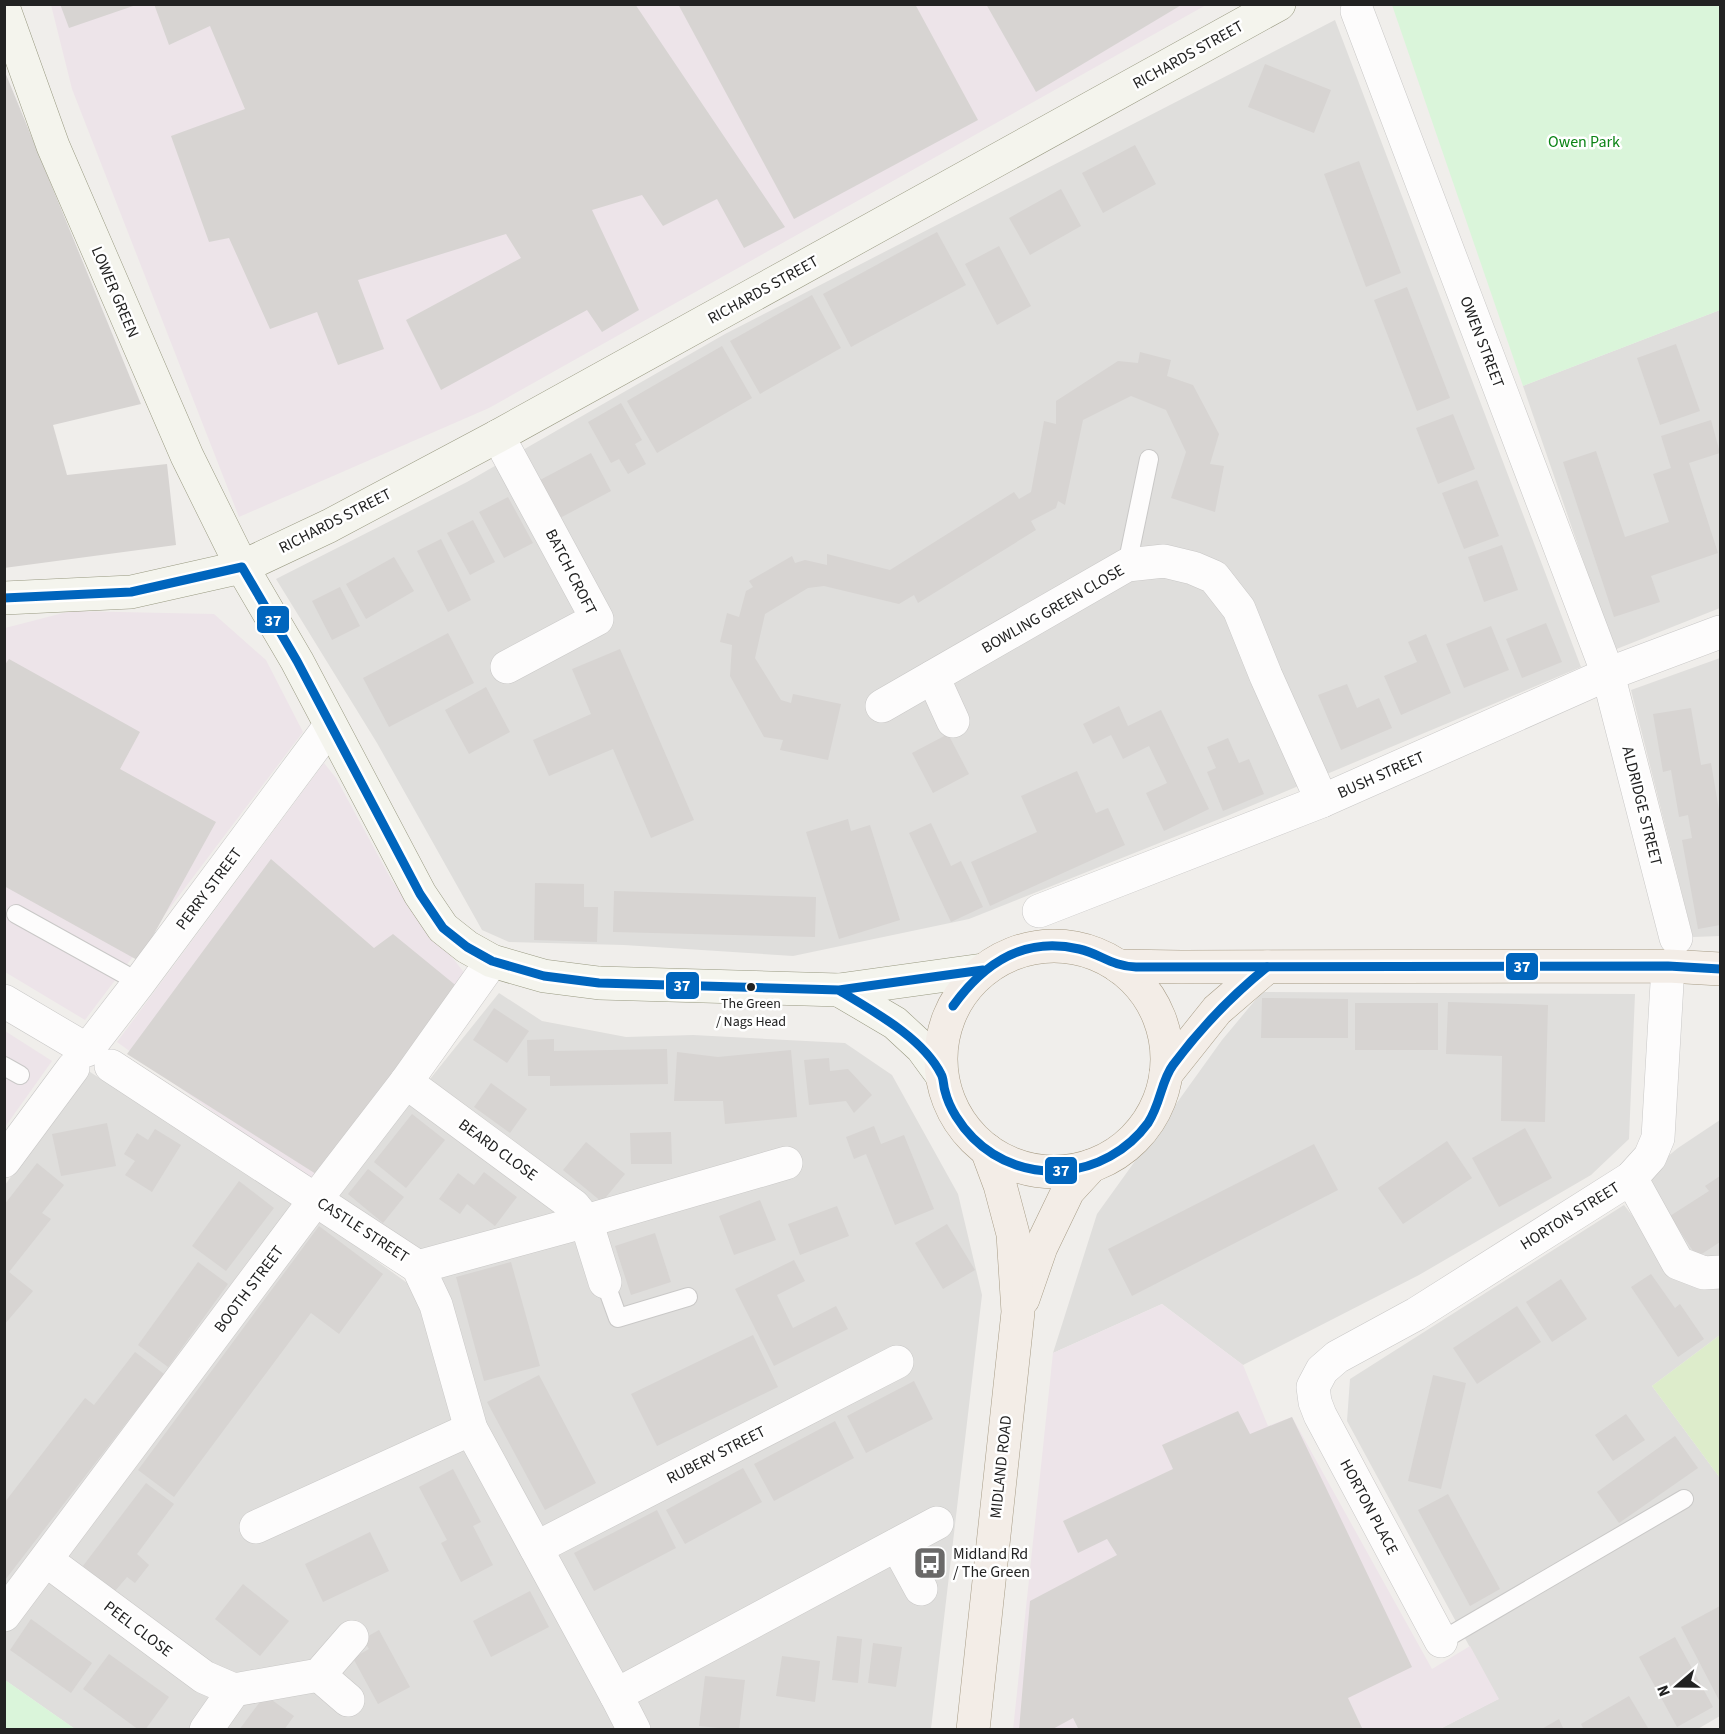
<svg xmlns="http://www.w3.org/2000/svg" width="1725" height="1734" viewBox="0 0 1725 1734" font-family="'Source Sans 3',sans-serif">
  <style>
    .residential { fill: #dfdedc }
    .industrial { fill: #ede4e9 }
    .grass { fill: #ddeccb }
    .park { fill: #daf5da }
    .building { fill: #d7d4d2 }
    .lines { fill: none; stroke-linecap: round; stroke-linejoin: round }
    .lane-casing { stroke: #c9c8c7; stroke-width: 20 }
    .street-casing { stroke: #c9c8c7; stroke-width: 34 }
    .secondary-casing { stroke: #999a82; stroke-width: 34 }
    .primary-casing { stroke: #a79c86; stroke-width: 34 }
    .lane { stroke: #fdfcfc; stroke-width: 18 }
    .street { stroke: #fdfcfc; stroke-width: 33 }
    .secondary { stroke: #f4f4ed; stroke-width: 33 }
    .primary { stroke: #f3ede7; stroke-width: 33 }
    .bus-1-casing { stroke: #fff; stroke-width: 14 }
    .bus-1 { stroke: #0065bd; stroke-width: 9 }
    .bus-dot { fill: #222; stroke: #fff; stroke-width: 2 }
    .labels { text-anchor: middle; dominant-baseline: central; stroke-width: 5; stroke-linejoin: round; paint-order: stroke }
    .bus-label { font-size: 14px; fill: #222; stroke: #fff }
    .street-label { font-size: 16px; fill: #222; stroke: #fff }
    .park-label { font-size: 16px; fill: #0c8416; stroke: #fff }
    .poi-label { font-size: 16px; fill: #222; stroke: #fff; text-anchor: start }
    .line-badge { stroke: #fff; stroke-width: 2 }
    .badge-label { font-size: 16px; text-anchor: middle; font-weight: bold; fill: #fff }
  </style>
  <rect width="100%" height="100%" fill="#f0eeeb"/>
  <!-- residential -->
  <g class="residential">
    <path d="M1335,20L1581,667L1227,816L969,919L793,956L624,945L509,942L482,930L377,743L276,579L467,482L725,334Z"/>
    <path d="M1720,310V608L1614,650L1523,386Z"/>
    <path d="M1720,658V936L1693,937L1631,690Z"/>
    <path d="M1262,992L1635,994L1629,1139L1591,1175L1419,1275L1243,1365L1162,1304L1053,1353L1097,1214L1222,1040Z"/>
    <path d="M499,993L542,1021L626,1037L693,1035L845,1043L892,1075L958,1194L982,1295L931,1729H75L5,1680V1185L87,1070L328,1226L417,1290L337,1195Z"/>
    <path d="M1720,1120V1257L1691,1260L1640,1179L1678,1148Z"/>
    <path d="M1624,1205L1653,1242L1720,1287V1335L1652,1386L1720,1478V1716L1696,1730L1440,1729L1498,1699L1347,1421L1350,1379Z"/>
  </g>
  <!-- industrial -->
  <g class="industrial">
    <path d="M51,5H1206L489,408L239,517L72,89Z"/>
    <path d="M71,611L214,614L266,660L303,732L85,1020L5,972V628Z"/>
    <path d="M324,763L336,778L392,881L470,980L315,1186L117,1042Z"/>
    <path d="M5,1031L52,1061L5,1127Z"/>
    <path d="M1162,1304L1243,1365L1268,1426L1292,1417L1432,1669L1470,1646L1499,1699L1440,1729L1013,1730L1053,1353Z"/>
  </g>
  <!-- grass -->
  <path class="grass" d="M1720,1335V1478L1652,1386Z"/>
  <!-- park -->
  <g class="park">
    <path d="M1392,5H1720V310L1523,386Z"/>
    <path d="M5,1680L75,1729H5Z"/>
  </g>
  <!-- building -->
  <g class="building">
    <path d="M60,4H136V5L69,28Z"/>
    <path d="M154,4H635L785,227L744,248L717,199L663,226L642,195L592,210L639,310L602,332L587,310L441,390L406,320L521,258L506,234L358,280L384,349L338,365L317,312L270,329L229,238L209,242L171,136L245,109L210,26L169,45Z"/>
    <path d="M678,4H915L978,120L794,219Z"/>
    <path d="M986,4H1183L1036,92Z"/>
    <path d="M1265,64L1331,90L1314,133L1248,107Z"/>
    <path d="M5,72L141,404L53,425L67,475L167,464L176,545L4,568Z"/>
    <path d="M1135,145L1156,184L1103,213L1082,173Z"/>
    <path d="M1359,161L1401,273L1366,287L1324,174Z"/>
    <path d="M1061,189L1081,226L1030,255L1009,218Z"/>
    <path d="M937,232L966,285L851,347L823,294Z"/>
    <path d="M999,246L1031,306L997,325L965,264Z"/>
    <path d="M1407,287L1450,398L1417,411L1374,300Z"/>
    <path d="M812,295L841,348L760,394L730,341Z"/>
    <path d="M1676,344L1700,411L1660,425L1637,358Z"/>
    <path d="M722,346L752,398L657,453L627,401Z"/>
    <path d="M1140,352L1171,360L1167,376L1193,385L1219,434L1210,464L1224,466L1215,512L1171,498L1186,452L1166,410L1131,396L1083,420L1065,505L1058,501L1056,508L1031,521L1036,530L918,603L914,595L899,604L824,586L808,588L765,614L755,658L781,700L791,703L793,694L841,704L828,760L780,750L783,740L764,737L730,676L732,645L720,642L727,613L739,617L746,591L753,587L749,581L792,556L795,563L805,560L827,565V554L890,570L1014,492L1019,499L1031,492L1044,421L1056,424V401L1118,361L1138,363Z"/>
    <path d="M621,403L642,440L635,444L646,464L628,474L619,459L611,463L588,422Z"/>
    <path d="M1453,414L1475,469L1438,484L1416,428Z"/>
    <path d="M1711,420L1720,453L1689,463L1718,553L1651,576L1660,602L1614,617L1563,462L1596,451L1625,537L1669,522L1653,474L1671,468L1661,436Z"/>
    <path d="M591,453L611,491L560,518L540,480Z"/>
    <path d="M1477,480L1499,536L1464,549L1442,493Z"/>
    <path d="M508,497L533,543L504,558L479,512Z"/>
    <path d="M473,520L495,562L470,575L447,533Z"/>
    <path d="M441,539L471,600L448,612L417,551Z"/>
    <path d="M1502,545L1518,590L1484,602L1468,557Z"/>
    <path d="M394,557L414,591L366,619L346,584Z"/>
    <path d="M340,587L360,626L332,640L312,601Z"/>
    <path d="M1546,623L1562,662L1522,678L1506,639Z"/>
    <path d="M1491,626L1509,670L1464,688L1446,644Z"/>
    <path d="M448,633L474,683L389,727L363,678Z"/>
    <path d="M1426,634L1451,693L1401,715L1384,676L1417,662L1408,642Z"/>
    <path d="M620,649L694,820L651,838L613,749L549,776L533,740L591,714L572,669Z"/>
    <path d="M9,659L140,732L120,769L216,822L139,961L4,886V666Z"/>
    <path d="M1347,684L1357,708L1379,698L1392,728L1341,750L1318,695Z"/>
    <path d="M486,687L510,732L469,754L445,710Z"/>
    <path d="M1119,706L1128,726L1161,710L1209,809L1164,831L1146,793L1167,783L1149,746L1123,759L1111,735L1093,744L1083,724Z"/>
    <path d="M1691,708L1701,765L1711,763L1719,810H1720V925L1698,929L1682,840L1692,838L1688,815L1679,817L1671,770L1663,772L1653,714Z"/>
    <path d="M948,734L969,774L933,793L912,753Z"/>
    <path d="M1228,738L1239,763L1249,759L1264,794L1223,811L1207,772L1216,768L1207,747Z"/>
    <path d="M1077,771L1096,813L1108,808L1125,845L990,906L971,862L1037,832L1021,796Z"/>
    <path d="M848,819L851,831L870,825L900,920L839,939L806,832Z"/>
    <path d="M931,823L951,866L961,861L983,907L951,922L909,833Z"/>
    <path d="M271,859L374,948L393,934L459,988L316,1174L127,1054Z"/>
    <path d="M535,883L584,884V907H598L597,942L534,940Z"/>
    <path d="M614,891L816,897L815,937L613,932Z"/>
    <path d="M1262,998L1348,999V1038H1261Z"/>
    <path d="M1448,1002L1548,1005L1545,1122L1501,1121L1502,1056L1446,1054Z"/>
    <rect x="1355" y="1003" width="83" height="47"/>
    <path d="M494,1008L529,1031L507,1063L473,1040Z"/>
    <path d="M554,1039V1051L667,1049L668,1084L550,1086V1076H528L527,1040Z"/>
    <path d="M791,1050L797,1117L725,1124L723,1101H674L677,1052L718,1057Z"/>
    <path d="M829,1058L830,1071L848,1069L872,1095L854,1113L846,1101L809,1105L804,1060Z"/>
    <path d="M491,1083L527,1109L510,1133L474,1107Z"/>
    <path d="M412,1114L445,1140L406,1188L374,1162Z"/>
    <path d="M107,1123L116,1166L61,1176L52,1134Z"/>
    <path d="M874,1126L881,1144L904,1135L934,1209L895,1225L866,1154L854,1159L846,1137Z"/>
    <path d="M1525,1128L1552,1178L1499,1207L1472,1158Z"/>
    <path d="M155,1129L181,1145L152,1192L125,1175L135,1161L124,1154L137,1133L148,1140Z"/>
    <path d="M671,1132L672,1164H631L630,1133Z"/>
    <path d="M1447,1141L1472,1178L1403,1224L1378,1188Z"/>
    <path d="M586,1142L625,1174L602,1202L563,1170Z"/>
    <path d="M1314,1144L1338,1190L1132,1296L1108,1249Z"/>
    <path d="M37,1163L64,1185L42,1213L51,1219L9,1272L33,1291L4,1325V1205Z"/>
    <path d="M368,1169L404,1197L383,1223L348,1194Z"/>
    <path d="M484,1172L517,1197L495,1226L467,1204L460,1214L439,1199L458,1173L474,1185Z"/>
    <path d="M1720,1176V1242L1697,1257L1670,1216L1709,1191L1705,1186Z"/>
    <path d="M239,1181L274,1208L226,1271L192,1246Z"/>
    <path d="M760,1200L776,1240L734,1255L719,1216Z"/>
    <path d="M837,1206L849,1236L800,1255L788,1224Z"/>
    <path d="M947,1224L975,1270L943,1289L915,1243Z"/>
    <path d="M319,1226L383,1274L339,1334L311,1313L174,1497L138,1470Z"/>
    <path d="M655,1233L671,1282L631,1295L615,1246Z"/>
    <path d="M794,1260L805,1281L777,1295L793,1328L836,1306L848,1329L774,1366L735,1289Z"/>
    <path d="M198,1262L228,1284L168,1367L138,1345Z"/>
    <path d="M511,1262L540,1366L484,1381L456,1277Z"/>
    <path d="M1651,1274L1675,1308L1680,1304L1704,1339L1678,1357L1631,1287Z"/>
    <path d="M1561,1279L1587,1319L1552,1342L1526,1302Z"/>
    <path d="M1517,1306L1541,1342L1477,1384L1453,1348Z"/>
    <path d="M753,1335L778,1387L657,1446L631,1394Z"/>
    <path d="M135,1352L164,1374L5,1580V1502L85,1398L94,1405Z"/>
    <path d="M539,1375L596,1483L545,1510L487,1402Z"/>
    <path d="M1433,1375L1466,1383L1441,1489L1408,1481Z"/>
    <path d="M914,1381L933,1419L866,1453L847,1416Z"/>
    <path d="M1238,1411L1250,1434L1292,1417L1412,1667L1348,1698L1363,1730H1079L1073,1718L1051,1730H1019L1030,1601L1117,1555L1107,1539L1078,1553L1063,1521L1173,1469L1162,1445Z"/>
    <path d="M1626,1414L1645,1440L1613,1461L1595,1435Z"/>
    <path d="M835,1421L854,1458L774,1501L754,1464Z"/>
    <path d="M1675,1436L1698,1468L1619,1523L1597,1492Z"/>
    <path d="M743,1468L762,1502L685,1544L666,1510Z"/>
    <path d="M453,1469L481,1522L473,1526L493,1565L461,1582L441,1543L447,1540L419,1487Z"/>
    <path d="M146,1483L174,1504L137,1554L149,1565L135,1583L127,1577L115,1591L83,1566Z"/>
    <path d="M1448,1494L1500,1589L1470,1606L1418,1510Z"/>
    <path d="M657,1510L676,1548L594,1591L574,1553Z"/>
    <path d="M370,1532L389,1571L323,1602L305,1564Z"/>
    <path d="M243,1584L289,1621L260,1656L215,1619Z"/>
    <path d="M530,1591L549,1627L491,1657L473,1621Z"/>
    <path d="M1720,1606V1702L1681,1627Z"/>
    <path d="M31,1619L92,1663L71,1693L10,1650Z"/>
    <path d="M379,1630L410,1687L378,1704L353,1658L369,1649L363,1639Z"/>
    <path d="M837,1636L862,1639L858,1683L832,1680Z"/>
    <path d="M1675,1637L1713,1707L1677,1727L1639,1657Z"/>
    <path d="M873,1643L902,1647L896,1687L868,1683Z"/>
    <path d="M109,1654L169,1697L145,1730H139L83,1689Z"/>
    <path d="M782,1656L820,1661L815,1702L776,1696Z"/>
    <path d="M705,1676L745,1680L739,1730L699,1726Z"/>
    <path d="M265,1695L294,1716L284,1730H239Z"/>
    <path d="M1629,1696L1648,1728L1645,1730H1584L1581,1724Z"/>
    <path d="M1559,1719L1564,1730H1540Z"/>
  </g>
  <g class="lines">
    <!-- lane casing -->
    <g class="lane-casing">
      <g id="lane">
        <path d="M1127,565L1149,459"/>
        <path d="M16,914L124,974L138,984"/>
        <path d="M4,1066L20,1075"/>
        <path d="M605,1282L618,1318L688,1297"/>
        <path d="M1441,1641L1684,1499"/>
      </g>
    </g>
    <!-- street casing -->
    <g class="street-casing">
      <g id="street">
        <path d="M1357,11L1608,674L1676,938"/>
        <path d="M498,436L597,619L507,667"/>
        <path d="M933,677L953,721"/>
        <path d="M882,706L1127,565L1164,561L1193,568L1214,577L1239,609L1266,676L1322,801"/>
        <path d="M1039,911L1322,801L1608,674L1720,632"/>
        <path d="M4,1001L87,1050L138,984L330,726"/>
        <path d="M111,1066L418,1267L436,1305L471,1429L616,1695L937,1523"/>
        <path d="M406,1082L574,1206L586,1221L605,1282"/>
        <path d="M4,1161L73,1068"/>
        <path d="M1631,1178L1678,1263L1704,1273L1720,1272"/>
        <path d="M418,1267L586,1221L786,1163"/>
        <path d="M256,1527L471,1429"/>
        <path d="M897,1545L921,1589"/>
        <path d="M536,1548L897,1362"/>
        <path d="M46,1560L204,1677L234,1690L319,1675L352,1637"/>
        <path d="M4,1615L316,1199L406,1082L492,961"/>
        <path d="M1441,1641L1320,1415L1315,1402L1313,1387L1322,1370L1337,1357L1416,1314L1631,1178L1650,1157L1658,1138L1668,966"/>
        <path d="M319,1675L348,1700"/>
        <path d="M616,1695L634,1730"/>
        <path d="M206,1730L234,1690"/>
      </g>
    </g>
    <!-- secondary casing -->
    <g class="secondary-casing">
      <g id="secondary">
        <path d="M4,9L53,146L187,456L242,567L297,661L420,894L443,928L467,947L492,961L544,976L599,983L839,990L983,970"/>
        <path d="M4,598L131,592L242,567L329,526L498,436L1279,4"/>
        <path d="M839,990L895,1023L922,1048L941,1074"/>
      </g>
    </g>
    <!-- primary casing -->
    <g class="primary-casing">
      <g id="primary">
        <circle cx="1054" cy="1059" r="113"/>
        <path d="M1118,966L1181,967L1668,966L1720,969"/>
        <path d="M1166,1074L1217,1010L1267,967"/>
        <path d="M1023,1299L1041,1247L1068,1191L1091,1166"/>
        <path d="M973,1730L1018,1312L1013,1234L1000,1185L987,1150"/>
      </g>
    </g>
    <!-- lane -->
    <use href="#lane" class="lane"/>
    <!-- street -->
    <use href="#street" class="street"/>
    <!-- secondary -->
    <use href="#secondary" class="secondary"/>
    <!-- primary -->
    <use href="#primary" class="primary"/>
    <!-- bus-1 casing -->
    <g class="bus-1-casing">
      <g id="bus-1">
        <path d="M4,598L131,592L242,567L297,661L420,894L443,928L467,947L492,961L544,976L599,983L839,990L983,970"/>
        <path d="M840,991C873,1011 923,1038 941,1074C944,1079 943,1085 945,1091C949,1108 961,1126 973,1138C1023,1188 1106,1180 1148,1123C1161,1103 1161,1081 1173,1065C1202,1026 1230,997 1267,967"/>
        <path d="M953,1006C984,963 1024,936 1079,949C1101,954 1111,966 1136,967L1668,966L1720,969"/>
      </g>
    </g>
    <!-- bus-1 -->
    <use href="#bus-1" class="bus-1"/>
  </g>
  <!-- icons -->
  <defs>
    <g id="bus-square" transform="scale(1.725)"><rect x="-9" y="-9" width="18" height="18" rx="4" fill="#6a6968" stroke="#fff"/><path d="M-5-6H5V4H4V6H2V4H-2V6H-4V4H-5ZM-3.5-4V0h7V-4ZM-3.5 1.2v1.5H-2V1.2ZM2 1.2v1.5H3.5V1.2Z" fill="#fff"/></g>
  </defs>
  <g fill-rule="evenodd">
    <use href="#bus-square" x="930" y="1563"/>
  </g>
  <!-- markers -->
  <circle class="bus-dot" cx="751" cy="987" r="5"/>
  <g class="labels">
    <!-- bus labels -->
    <g class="bus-label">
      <text x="751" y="1004">The Green<tspan x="751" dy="18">/ Nags Head</tspan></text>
    </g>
    <!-- street labels -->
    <g class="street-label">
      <text transform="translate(1188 55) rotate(-29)">RICHARDS STREET</text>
      <text transform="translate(763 290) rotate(-29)">RICHARDS STREET</text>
      <text transform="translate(115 292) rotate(67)">LOWER GREEN</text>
      <text transform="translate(1482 342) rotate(69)">OWEN STREET</text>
      <text transform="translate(335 521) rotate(-27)">RICHARDS STREET</text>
      <text transform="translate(571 572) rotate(63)">BATCH CROFT</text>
      <text transform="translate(1053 609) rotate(-30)">BOWLING GREEN CLOSE</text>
      <text transform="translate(1381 775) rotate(-24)">BUSH STREET</text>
      <text transform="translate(1642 806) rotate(76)">ALDRIDGE STREET</text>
      <text transform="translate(209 889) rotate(-53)">PERRY STREET</text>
      <text transform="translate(498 1150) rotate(36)">BEARD CLOSE</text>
      <text transform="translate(1570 1216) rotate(-32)">HORTON STREET</text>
      <text transform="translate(363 1230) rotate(33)">CASTLE STREET</text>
      <text transform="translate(249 1289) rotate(-53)">BOOTH STREET</text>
      <text transform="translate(716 1455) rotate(-27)">RUBERY STREET</text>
      <text transform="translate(1001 1467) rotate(-84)">MIDLAND ROAD</text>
      <text transform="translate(1369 1507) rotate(62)">HORTON PLACE</text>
      <text transform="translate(138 1629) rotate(37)">PEEL CLOSE</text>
    </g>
    <!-- park labels -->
    <g class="park-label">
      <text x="1584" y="142">Owen Park</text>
    </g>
    <!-- poi labels -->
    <g class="poi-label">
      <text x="953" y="1554">Midland Rd<tspan x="953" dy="18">/ The Green</tspan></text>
    </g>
  </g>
  <g class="line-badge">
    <rect x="256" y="605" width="34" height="29" rx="6" fill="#0065bd"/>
    <rect x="1505" y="952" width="34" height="29" rx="6" fill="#0065bd"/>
    <rect x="665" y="971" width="35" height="29" rx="6" fill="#0065bd"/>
    <rect x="1044" y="1156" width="34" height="29" rx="6" fill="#0065bd"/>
  </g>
  <g class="badge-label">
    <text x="273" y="626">37</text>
    <text x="1522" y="972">37</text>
    <text x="682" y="991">37</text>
    <text x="1061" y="1176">37</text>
  </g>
  <!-- border -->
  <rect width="1725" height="1734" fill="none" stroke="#222222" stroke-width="12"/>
  <!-- north arrow -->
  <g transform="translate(1677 1686) rotate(250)" stroke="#ffffff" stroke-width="4.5" paint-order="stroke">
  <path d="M0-4.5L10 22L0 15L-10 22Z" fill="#222222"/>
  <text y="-9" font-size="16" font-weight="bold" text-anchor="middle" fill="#222222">N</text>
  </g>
</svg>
